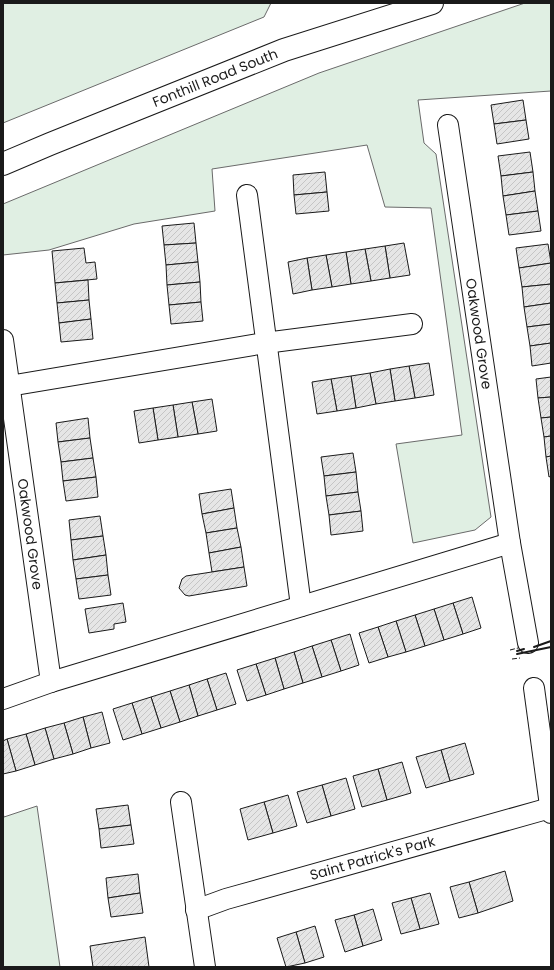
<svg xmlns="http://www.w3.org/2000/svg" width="554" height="970" viewBox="0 0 554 970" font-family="Poppins,sans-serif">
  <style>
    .green { fill: #e0efe3; stroke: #6a6a6a }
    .building { fill: url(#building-hatch); stroke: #1a1a1a }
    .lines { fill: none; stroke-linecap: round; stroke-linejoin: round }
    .minor-casing { stroke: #1a1a1a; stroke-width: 22 }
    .secondary-casing { stroke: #1a1a1a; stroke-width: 24 }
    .minor { stroke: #fff; stroke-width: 20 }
    .secondary { stroke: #fff; stroke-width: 22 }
    .fence { stroke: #1a1a1a; stroke-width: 1; stroke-dasharray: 5 2; stroke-linecap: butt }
    .wall { stroke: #1a1a1a; stroke-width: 2 }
    .labels { text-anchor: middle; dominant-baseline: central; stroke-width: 3; stroke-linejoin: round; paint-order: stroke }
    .street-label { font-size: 14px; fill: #1a1a1a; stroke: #fff }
  </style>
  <defs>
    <pattern id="building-hatch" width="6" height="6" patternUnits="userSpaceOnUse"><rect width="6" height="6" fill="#e6e6e6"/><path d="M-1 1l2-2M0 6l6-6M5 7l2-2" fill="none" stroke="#c5c5c5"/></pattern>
  </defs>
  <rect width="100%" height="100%" fill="#fff"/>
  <!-- green -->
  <g class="green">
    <path d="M3,3H271L264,17L3,123Z"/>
    <path d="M525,3H551V91L418,100L424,143L436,154L491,517L475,530L413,543L396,444L462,435L431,208L385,207L367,145L212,169L215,211L134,224L49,250L3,255V204L319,73Z"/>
    <path d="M37,806L60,967H3V813L4,817Z"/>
  </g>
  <!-- building -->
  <g class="building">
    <path d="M523,100L526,120L494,124L491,105Z"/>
    <path d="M526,120L529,139L497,144L494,124Z"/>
    <path d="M530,152L533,172L501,176L498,156Z"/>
    <path d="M325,172L327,192L294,195L293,175Z"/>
    <path d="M533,172L535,191L503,196L501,176Z"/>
    <path d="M535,191L538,211L506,215L503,196Z"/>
    <path d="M327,192L329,211L296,214L294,195Z"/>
    <path d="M538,211L541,231L509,235L506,215Z"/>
    <path d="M194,223L196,243L164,245L162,226Z"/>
    <path d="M196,243L198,262L166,265L164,245Z"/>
    <path d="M404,243L410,275L390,278L385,246Z"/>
    <path d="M548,244L551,263L519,268L516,248Z"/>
    <path d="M385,246L390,278L371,281L365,249Z"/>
    <path d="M84,248L86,263L95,262L97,279L55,283L52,251Z"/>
    <path d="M365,249L371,281L351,284L346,252Z"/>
    <path d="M346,252L351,284L332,287L326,255Z"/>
    <path d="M326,255L332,287L312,290L307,258Z"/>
    <path d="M307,258L312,290L293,294L288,262Z"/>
    <path d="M198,262L200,282L167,285L166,265Z"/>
    <path d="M551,263V284L522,287L519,268Z"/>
    <path d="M88,280L89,300L57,303L55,283Z"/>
    <path d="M200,282L201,302L169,305L167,285Z"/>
    <path d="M551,284V303L524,307L522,287Z"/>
    <path d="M89,300L91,319L59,323L57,303Z"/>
    <path d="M201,302L203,321L171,324L169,305Z"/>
    <path d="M551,303V324L527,327L524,307Z"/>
    <path d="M91,319L93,339L61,342L59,323Z"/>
    <path d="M551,324V343L530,346L527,327Z"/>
    <path d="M551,343V363L532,366L530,346Z"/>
    <path d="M429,363L434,395L415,398L409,366Z"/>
    <path d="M409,366L415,398L395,401L390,369Z"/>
    <path d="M390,369L395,401L376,404L370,373Z"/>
    <path d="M370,373L376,404L356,408L351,376Z"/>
    <path d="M351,376L356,408L337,411L331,379Z"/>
    <path d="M551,377V397L538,398L536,379Z"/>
    <path d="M331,379L337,411L317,414L312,382Z"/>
    <path d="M551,397V417L541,418L538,398Z"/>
    <path d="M212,399L217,431L198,434L192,402Z"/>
    <path d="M192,402L198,434L178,437L173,405Z"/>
    <path d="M173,405L178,437L158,440L153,408Z"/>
    <path d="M153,408L158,440L139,443L134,411Z"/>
    <path d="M551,417V436L544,437L541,418Z"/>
    <path d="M88,418L90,438L58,442L56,423Z"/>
    <path d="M551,436V456L546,457L544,437Z"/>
    <path d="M90,438L93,458L61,462L58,442Z"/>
    <path d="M353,453L356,472L324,476L321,457Z"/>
    <path d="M551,456V476L549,477L546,457Z"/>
    <path d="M93,458L96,477L63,481L61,462Z"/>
    <path d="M356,472L358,492L326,496L324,476Z"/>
    <path d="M96,477L98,497L66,501L63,481Z"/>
    <path d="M231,489L234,508L202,514L199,494Z"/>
    <path d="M358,492L361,511L329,515L326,496Z"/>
    <path d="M234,508L237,528L206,533L202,514Z"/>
    <path d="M361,511L363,531L331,535L329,515Z"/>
    <path d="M100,516L103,536L71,540L69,520Z"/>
    <path d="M237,528L241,547L209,553L206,533Z"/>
    <path d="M103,536L106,555L73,560L71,540Z"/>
    <path d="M241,547L244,567L212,572L209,553Z"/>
    <path d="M106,555L108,575L76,579L73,560Z"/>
    <path d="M244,567L247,586L189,596L185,595L179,588L182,579L186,576Z"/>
    <path d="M108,575L111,595L79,599L76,579Z"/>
    <path d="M472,597L481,628L463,634L453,603Z"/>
    <path d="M123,603L126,622L114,624V629L89,633L85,609Z"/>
    <path d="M453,603L463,634L444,640L434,609Z"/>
    <path d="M434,609L444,640L425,646L415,615Z"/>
    <path d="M415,615L425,646L406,652L396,621Z"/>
    <path d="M396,621L406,652L388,657L378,627Z"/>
    <path d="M378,627L388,657L369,663L359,633Z"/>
    <path d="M350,634L359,665L341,671L331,640Z"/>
    <path d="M331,640L341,671L322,677L312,646Z"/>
    <path d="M312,646L322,677L303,683L294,652Z"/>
    <path d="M294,652L303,683L284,689L275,658Z"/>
    <path d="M275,658L284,689L266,695L256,664Z"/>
    <path d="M256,664L266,695L247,701L237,670Z"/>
    <path d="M226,673L236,704L217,710L207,679Z"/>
    <path d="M207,679L217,710L198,716L189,685Z"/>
    <path d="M189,685L198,716L180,722L170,691Z"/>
    <path d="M170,691L180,722L161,728L151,697Z"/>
    <path d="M151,697L161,728L142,734L132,703Z"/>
    <path d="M132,703L142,734L123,740L113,709Z"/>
    <path d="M102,712L110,743L91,748L83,717Z"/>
    <path d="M83,717L91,748L73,754L64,723Z"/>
    <path d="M64,723L73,754L54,759L45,728Z"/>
    <path d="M45,728L54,759L35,765L26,734Z"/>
    <path d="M26,734L35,765L16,771L7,739Z"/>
    <path d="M7,739L16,771L3,774V741Z"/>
    <path d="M465,743L474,774L450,781L441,750Z"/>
    <path d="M441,750L450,781L426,788L416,757Z"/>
    <path d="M402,762L411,793L387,800L378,769Z"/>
    <path d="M378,769L387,800L362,807L353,776Z"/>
    <path d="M346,778L355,809L331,816L322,785Z"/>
    <path d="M322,785L331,816L307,823L297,792Z"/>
    <path d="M288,795L297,826L273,833L264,802Z"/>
    <path d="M264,802L273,833L248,840L240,809Z"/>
    <path d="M128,805L131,825L99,829L96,809Z"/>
    <path d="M131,825L134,844L101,848L99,829Z"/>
    <path d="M505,871L513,901L478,913L469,882Z"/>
    <path d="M138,874L140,893L108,898L106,878Z"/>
    <path d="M469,882L478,913L459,918L450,887Z"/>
    <path d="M140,893L143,913L111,917L108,898Z"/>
    <path d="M430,893L439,924L420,929L411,898Z"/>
    <path d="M411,898L420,929L401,934L392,903Z"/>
    <path d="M373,909L382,940L363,946L354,915Z"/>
    <path d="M354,915L363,946L345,952L335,920Z"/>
    <path d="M315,926L324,957L305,963L296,932Z"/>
    <path d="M296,932L305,963L286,967L277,938Z"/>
    <path d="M145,937L149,967H93L90,946Z"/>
  </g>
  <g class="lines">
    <!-- minor casing -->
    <g class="minor-casing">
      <g id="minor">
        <path id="s1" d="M448,125L510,543L528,643"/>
        <path d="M247,195L301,606"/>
        <path id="s2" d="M3,340L51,682"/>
        <path d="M9,386L265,343L412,324"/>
        <path d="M534,688L551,813"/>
        <path d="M3,699L51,682L510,543"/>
        <path d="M181,802L205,967"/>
        <path id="s3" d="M196,910L226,899L550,808"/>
      </g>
    </g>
    <!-- secondary casing -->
    <g class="secondary-casing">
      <g id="secondary">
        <path id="s4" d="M3,164L50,144L284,50L432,3"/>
      </g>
    </g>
    <!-- minor -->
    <use href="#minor" class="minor"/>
    <!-- secondary -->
    <use href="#secondary" class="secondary"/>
    <!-- fence -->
    <g class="fence">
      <path d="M510,650L518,648"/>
      <path d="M512,659L520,658"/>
    </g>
    <!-- wall -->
    <g class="wall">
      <path d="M534,647L551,641"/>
      <path d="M517,651L524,649"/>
      <path d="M517,654L551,647"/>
    </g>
  </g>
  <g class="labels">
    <!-- street labels -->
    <g class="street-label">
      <text stroke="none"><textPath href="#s4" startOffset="229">Fonthill Road South</textPath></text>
      <text stroke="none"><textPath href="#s1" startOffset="211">Oakwood Grove</textPath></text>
      <text stroke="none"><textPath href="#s2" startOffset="196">Oakwood Grove</textPath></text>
      <text stroke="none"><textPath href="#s3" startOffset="184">Saint Patrick's Park</textPath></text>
    </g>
  </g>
  <!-- border -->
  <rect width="554" height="970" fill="none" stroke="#1a1a1a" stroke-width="8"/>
</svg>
